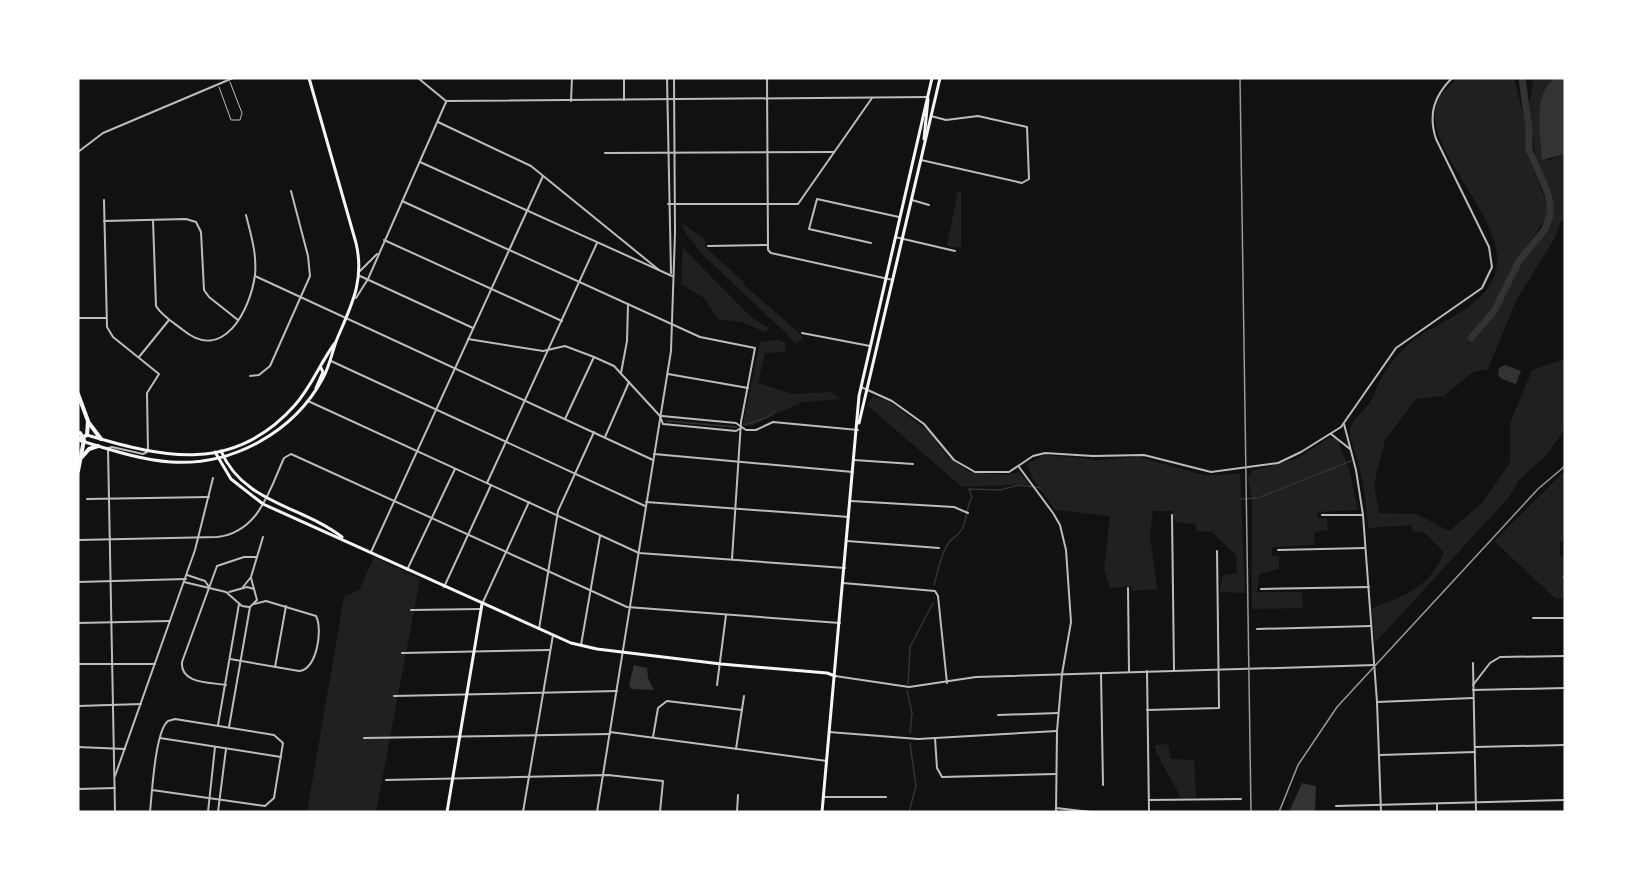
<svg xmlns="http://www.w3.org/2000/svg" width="1643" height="890" viewBox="0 0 1643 890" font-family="Barlow,sans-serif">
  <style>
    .green { fill: #202020 }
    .water { fill: #333 }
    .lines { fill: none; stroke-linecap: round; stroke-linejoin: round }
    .stream { stroke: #333; stroke-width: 1.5 }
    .river { stroke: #333; stroke-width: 7 }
    .service { stroke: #bcbcbc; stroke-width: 1 }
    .minor { stroke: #bcbcbc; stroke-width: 2 }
    .tertiary { stroke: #bcbcbc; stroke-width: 2 }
    .secondary { stroke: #f5f5f5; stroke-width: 3 }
    .primary { stroke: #f5f5f5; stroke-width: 3 }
    .motorway { stroke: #f5f5f5; stroke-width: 4 }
    .rail { stroke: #9a9a9a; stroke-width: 1.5 }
  </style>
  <rect width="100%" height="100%" fill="#111"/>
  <!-- green -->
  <g class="green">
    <path d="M1458,78H1514L1525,122L1527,155L1547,203V217L1517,260L1493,307L1479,323L1466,345L1479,336L1482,326L1498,309L1521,262L1546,230L1553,216V200L1540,171L1534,148L1529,104L1534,78H1565L1546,161L1565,154V220L1561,221L1555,238L1516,301L1488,369L1473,372L1444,396L1416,399L1385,440L1374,484L1379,513L1417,514L1449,531L1482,503L1510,463V423L1532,370L1565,359V429L1546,456L1519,480L1510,496L1375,643L1372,608C1404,596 1431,587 1444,552L1425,533L1412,531L1411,525L1368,528C1366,502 1363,478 1355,452C1353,446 1348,436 1350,430C1352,418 1362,414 1368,405C1374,398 1376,388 1380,380C1389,364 1400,351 1415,339C1443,319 1487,307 1496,270C1509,218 1415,144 1439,98C1443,91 1452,84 1458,78Z"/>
    <path d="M958,191H961V248L947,246Z"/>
    <path d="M682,223L705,239L706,248L744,282L743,284L797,331L803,339L796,343L700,252C695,241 683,236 682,223Z"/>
    <path d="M683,248L751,317L770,329L765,332L741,322L718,319L704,298L681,284Z"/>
    <path d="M779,340L785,343L786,352L765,353L758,383L793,394L831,392L841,399L802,402L751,426L743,424L760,342Z"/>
    <path d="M873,396L890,402L929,432L947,456L969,472L1002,475L1019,472L1029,484L962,487L867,405Z"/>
    <path d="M1329,438H1337L1349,469L1358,510L1318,512L1317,518L1327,519L1328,530L1315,532L1314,545L1272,547V555L1279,556V569L1259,574L1257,592H1302L1303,608L1252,609V501L1248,478L1252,471L1296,459Z"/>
    <path d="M1045,455L1099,460L1138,457L1204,475L1240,474L1245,593L1220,592L1223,575L1237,573L1236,555L1212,532L1196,531V524L1175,522L1172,511H1153L1150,535L1157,589L1132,591L1131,586L1110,588L1104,569L1110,516L1055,510L1033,479L1027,464Z"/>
    <path d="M1565,471V541H1560V556L1565,557L1564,598L1556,599L1494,541Z"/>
    <path d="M374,557L420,579L376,812H307L344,597L359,590Z"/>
    <path d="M1168,744L1171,759L1194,760L1196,797L1181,798L1156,752L1155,745Z"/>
  </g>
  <!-- water -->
  <g class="water">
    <path d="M1556,78L1564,79L1565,82V154L1542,160C1541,135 1531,94 1556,78Z"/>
    <path d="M1505,365L1521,371L1516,384L1502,379L1498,375L1499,368Z"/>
    <path d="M634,665L647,668L648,678L654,690L631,689L629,684Z"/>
    <path d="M1302,783L1316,786L1315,812H1289Z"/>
  </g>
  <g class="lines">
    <!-- stream -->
    <g class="stream">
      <path d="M667,421L736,427"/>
      <path d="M744,425L768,417L774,411"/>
      <path d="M1241,499L1258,498L1351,461"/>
      <path d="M934,585C938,572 940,555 948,544C952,537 960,535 963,527C968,516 966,507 972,497L969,489L1000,490L1019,485L1041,488"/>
      <path d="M908,684L910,647L933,603"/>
      <path d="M907,690L912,713L910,733"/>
      <path d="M909,812L916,786L910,743"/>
    </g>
    <!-- river -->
    <path class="river" d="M1471,338L1494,311L1519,261L1545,229L1550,216V202L1547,191L1529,150V129L1522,78"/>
    <!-- service -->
    <path class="service" d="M219,87L231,120H240L242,113L230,82"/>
    <!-- minor -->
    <g class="minor">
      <path d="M418,78L446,101L928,97"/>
      <path d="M624,78V100"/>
      <path d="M767,78L768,250L771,253L893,280"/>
      <path d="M571,101L572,78"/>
      <path d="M438,122L531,166L659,270"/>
      <path d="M605,153L834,152"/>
      <path d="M921,160L1022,183L1029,179L1027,127L978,116L946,120L931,116"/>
      <path d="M420,162L672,276"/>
      <path d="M104,200L107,327L113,337L159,374L147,393L148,451"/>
      <path d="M912,200L929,205"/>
      <path d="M402,201L700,337L755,348L741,422L732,559"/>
      <path d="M668,204H798L872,98"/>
      <path d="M153,220L156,306C162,316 174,323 183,330C223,363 250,311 255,275C257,254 251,235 246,215"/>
      <path d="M104,221L186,219L196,222L201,232L204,290L209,297L238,320"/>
      <path d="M895,237L955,251"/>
      <path d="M384,240L562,321"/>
      <path d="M871,243L809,229L817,199L899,217"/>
      <path d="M708,246L768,245"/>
      <path d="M360,271L377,254"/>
      <path d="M255,276L653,460"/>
      <path d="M360,276L473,328"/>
      <path d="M356,298L368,279L446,102"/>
      <path d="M78,318H106"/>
      <path d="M802,333L870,346"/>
      <path d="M468,339L543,351L565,346L594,357L614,366L660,416L663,424L736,431L741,428"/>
      <path d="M139,357L169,320"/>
      <path d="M331,361L645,506"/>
      <path d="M621,373L627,341L628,304"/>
      <path d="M668,374L748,388"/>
      <path d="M250,376L259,375L270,366L310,276L308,256L291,191"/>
      <path d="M662,416L736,423L746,430H756L773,422L858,430"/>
      <path d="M565,419L594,357"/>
      <path d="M605,437L629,382"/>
      <path d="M654,454L853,472"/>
      <path d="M854,460L913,464"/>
      <path d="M487,483L597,243"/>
      <path d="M87,499L209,497"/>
      <path d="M851,501L954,507L968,513"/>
      <path d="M646,502L849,517"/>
      <path d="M1172,515L1174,670"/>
      <path d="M1322,515H1363"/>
      <path d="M78,540L217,537C259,532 269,491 284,458L291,454L627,607L840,623"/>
      <path d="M847,541L939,548"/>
      <path d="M1278,550L1365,548"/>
      <path d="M371,552L543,176"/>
      <path d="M407,570L455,469"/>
      <path d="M187,575L205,581L209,587"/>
      <path d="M1564,577H1565"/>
      <path d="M251,578L254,589"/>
      <path d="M78,582L186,579"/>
      <path d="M184,582L226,592L242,606L249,607"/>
      <path d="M843,583L935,591L938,596L947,683"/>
      <path d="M243,587L251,577L263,537"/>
      <path d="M444,587L491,485"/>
      <path d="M1128,588L1129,672"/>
      <path d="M1261,589L1369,587"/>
      <path d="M229,592L247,587L254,589L257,600L250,607"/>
      <path d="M483,602L529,502"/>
      <path d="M411,610L480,609"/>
      <path d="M1533,618H1565"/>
      <path d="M78,623L170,621"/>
      <path d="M539,629L558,511L594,432"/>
      <path d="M1257,629L1371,626"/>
      <path d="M581,645L600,536"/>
      <path d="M402,653L549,650"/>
      <path d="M230,659L299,671C317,670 323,629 316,616L266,601L254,604"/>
      <path d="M1473,663L1476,812"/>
      <path d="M78,664H155"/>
      <path d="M275,667L286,606"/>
      <path d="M1147,671L1149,812"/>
      <path d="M1101,673L1103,785"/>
      <path d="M835,676L909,687L976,677L1375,665"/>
      <path d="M226,685C210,682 180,684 182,662L217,566L244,557H256"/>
      <path d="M717,685L726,615"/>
      <path d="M1473,685L1490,663L1500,657L1565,656"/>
      <path d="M1473,690L1565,688"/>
      <path d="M394,696L617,691"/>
      <path d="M1377,702L1473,698"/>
      <path d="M78,706L141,704"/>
      <path d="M1147,710L1219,708L1217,551"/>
      <path d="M998,715L1058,713"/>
      <path d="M218,725L239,604"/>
      <path d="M229,727L250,607"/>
      <path d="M610,732L827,761"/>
      <path d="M829,732L918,739L1057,731"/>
      <path d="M653,737L658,708L667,701L742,710"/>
      <path d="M160,738L281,757"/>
      <path d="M364,738L610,734"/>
      <path d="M935,738L937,768L942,777L1055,774"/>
      <path d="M78,747L125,749"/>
      <path d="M1475,747L1565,745"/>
      <path d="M736,749L744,696"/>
      <path d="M1380,755L1475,752"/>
      <path d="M115,776L195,550L213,478"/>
      <path d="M386,780L608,775L663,781L660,812"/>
      <path d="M78,789L115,788"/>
      <path d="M823,797H886"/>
      <path d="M1149,800L1241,799"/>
      <path d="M1437,804V812"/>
      <path d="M1336,806L1565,800"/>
      <path d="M1056,808L1091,812"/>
      <path d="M150,812C152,794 155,731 168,721L175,719L274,735L283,743L274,798L265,806L152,790"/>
      <path d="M208,812L215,747"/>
      <path d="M218,812L226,749"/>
      <path d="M523,812L553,635"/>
      <path d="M737,812L738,795"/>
    </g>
    <!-- tertiary -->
    <g class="tertiary">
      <path d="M667,78L671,273"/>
      <path d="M78,152L103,133L233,78"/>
      <path d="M861,387L892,401L924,424L954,460L975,472H1009L1033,456L1045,453L1093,456L1144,455L1211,472L1278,463L1301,452L1341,427L1396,348L1482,288L1492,267L1489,247L1436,139C1428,114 1434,96 1452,78"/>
      <path d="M308,401L639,553L845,568"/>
      <path d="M1344,424L1356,470L1363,515L1377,702L1381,812"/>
      <path d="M1331,434L1350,449"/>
      <path d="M1019,467L1053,513L1060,525L1066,550L1071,622L1062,674L1057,731L1056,812"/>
      <path d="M115,812L108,448L112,447L143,454L147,452"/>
      <path d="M597,812L671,351L675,233L674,78"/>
    </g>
    <!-- secondary -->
    <g class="secondary">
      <path d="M316,388L323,372L321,368"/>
      <path d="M87,435C164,458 234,474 295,405C312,386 320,363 335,343"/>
      <path d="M78,440C108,449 140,460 171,462C233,466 294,432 323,378C330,365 332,352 337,339C351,306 365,281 356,243L309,78"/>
      <path d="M221,451C243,503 302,506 342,537"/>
      <path d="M215,452L231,479L263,504L571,643L597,649L721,664L827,673L835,676"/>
      <path d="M447,812L482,604"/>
    </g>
    <!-- primary -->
    <g class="primary">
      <path d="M924,139L928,99"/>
      <path d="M859,423L940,78"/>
      <path d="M822,812L859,396L932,78"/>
    </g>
    <!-- motorway -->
    <g class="motorway">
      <path d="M78,394L88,421L87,435L78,440"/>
      <path d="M89,423L101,439"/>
      <path d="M82,457L89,449L98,446"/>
      <path d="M78,471L84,440L80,433"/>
    </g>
    <!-- rail -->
    <g class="rail">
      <path d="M1240,78L1251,812"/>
      <path d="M1279,812L1298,765L1337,707L1538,489L1565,466"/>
    </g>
  </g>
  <!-- border -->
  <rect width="1643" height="890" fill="none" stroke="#ffffff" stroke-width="159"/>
</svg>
